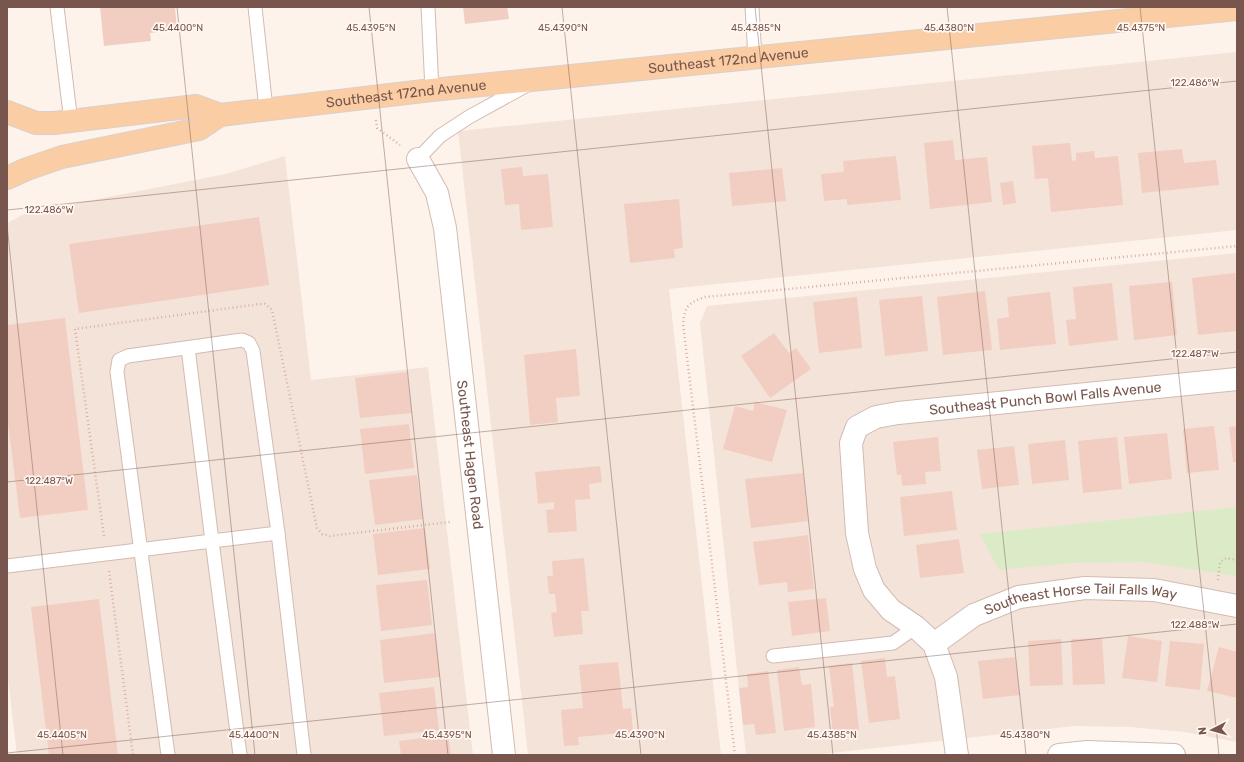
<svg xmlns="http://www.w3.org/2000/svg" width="1244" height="762" viewBox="0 0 1244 762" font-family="Rubik,sans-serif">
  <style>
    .residential { fill: #f4e3d8 }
    .green { fill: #dbebc8 }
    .building { fill: #f2cec2 }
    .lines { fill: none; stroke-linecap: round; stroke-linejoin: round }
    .service-casing { stroke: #d2bbb2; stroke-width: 15 }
    .minor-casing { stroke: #d2bbb2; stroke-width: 24 }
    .tertiary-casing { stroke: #d2bbb2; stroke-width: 24 }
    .primary-casing { stroke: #d9d0cd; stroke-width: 24 }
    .path { stroke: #d8b0a4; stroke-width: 2.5; stroke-dasharray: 1 3; stroke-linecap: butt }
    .service { stroke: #fff; stroke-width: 13 }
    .minor { stroke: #fff; stroke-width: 22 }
    .tertiary { stroke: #fff; stroke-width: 22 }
    .primary { stroke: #facda4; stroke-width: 22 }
    .ticks { fill: none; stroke: #78564d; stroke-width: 1; stroke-opacity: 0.45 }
    .labels { text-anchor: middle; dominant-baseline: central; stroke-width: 3.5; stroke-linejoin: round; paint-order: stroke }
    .street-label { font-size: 14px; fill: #78564d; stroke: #fff7f1 }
    .ticks-label { font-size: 10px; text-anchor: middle; fill: #78564d; stroke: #fff7f1; stroke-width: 3.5; stroke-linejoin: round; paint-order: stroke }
  </style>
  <rect width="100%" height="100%" fill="#fdf3ea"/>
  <!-- residential -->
  <g class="residential">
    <path d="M1237,52V230L669,289L721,755H528L458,131Z"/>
    <path d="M285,156L311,380L428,367L473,755H17L7,670V223L26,213L226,174Z"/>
    <path d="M1237,253V742L1185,732L1130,727L1075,726L814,755H746L700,323L707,306Z"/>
  </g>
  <!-- green -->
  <path class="green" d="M1237,507V576L1144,562L1071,563L999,570L980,534Z"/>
  <!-- building -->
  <g class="building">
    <path d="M100,7H175L177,30L150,33L151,41L104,46Z"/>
    <path d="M463,7H507L509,19L465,24Z"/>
    <path d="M953,140L955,160L987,157L992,202L930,209L924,143Z"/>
    <path d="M1070,143L1072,161L1076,160V153L1094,151L1095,158L1118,156L1123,205L1051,212L1048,178L1035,179L1032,146Z"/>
    <path d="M1182,149L1184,163L1216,160L1219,185L1142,193L1138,153Z"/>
    <path d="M896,156L901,200L847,205V199L824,201L821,174L844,172L843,161Z"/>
    <path d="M522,167L523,176L548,174L553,227L521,230L519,204L505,205L501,169Z"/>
    <path d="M782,168L786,201L732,206L729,173Z"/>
    <path d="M1013,181L1016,203L1003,205L1000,183Z"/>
    <path d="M679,199L683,248L674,249L675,258L630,263L624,204Z"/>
    <path d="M259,217L269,285L79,313L69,244Z"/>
    <path d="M1235,273L1237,294V331L1198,335L1192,278Z"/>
    <path d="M1172,282L1177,335L1134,340L1129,286Z"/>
    <path d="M1112,283L1118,340L1069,346L1066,320L1076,319L1073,287Z"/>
    <path d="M985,291L992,350L943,355L937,297Z"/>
    <path d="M1050,292L1056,344L1000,350L997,319L1009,317L1007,297Z"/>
    <path d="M922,296L928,351L885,356L879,300Z"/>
    <path d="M857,297L862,348L819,353L813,302Z"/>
    <path d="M65,318L88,510L20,518L7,415V325Z"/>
    <path d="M774,333L789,353L796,348L811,369L770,398L741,356Z"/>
    <path d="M576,349L580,396L556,398L558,422L530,425L524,355Z"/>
    <path d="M407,372L412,413L360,418L355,378Z"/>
    <path d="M755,402L787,410L772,462L723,449L735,406L753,411Z"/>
    <path d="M409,424L414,468L365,474L360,429Z"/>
    <path d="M1214,426L1219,470L1187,473L1183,429Z"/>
    <path d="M1237,426V462H1233L1229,427Z"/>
    <path d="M1167,433L1172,479L1129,484L1124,437Z"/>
    <path d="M938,437L941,471L925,472L926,484L902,486L901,475H897L893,442Z"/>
    <path d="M1117,437L1122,489L1083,493L1078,441Z"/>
    <path d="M1065,440L1069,480L1032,484L1028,444Z"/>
    <path d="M1014,446L1019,485L982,489L977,450Z"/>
    <path d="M600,466L602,482L589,484L590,499L575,500L577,531L548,533L546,510L554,509V502L538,504L535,472Z"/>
    <path d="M803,473L808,521L751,528L745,479Z"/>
    <path d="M417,475L423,519L375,525L369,480Z"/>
    <path d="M952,491L957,530L904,536L900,497Z"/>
    <path d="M425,528L430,569L378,575L373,534Z"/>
    <path d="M808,535L814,589L788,592L787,582L759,585L753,542Z"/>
    <path d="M959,539L964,573L920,578L916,545Z"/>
    <path d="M584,558L589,611H581L583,634L554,637L551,613L557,612L555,594H549L547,576H553L552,561Z"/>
    <path d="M427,580L432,625L381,631L376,585Z"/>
    <path d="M826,598L830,631L792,636L788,602Z"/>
    <path d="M99,599L118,755H49L31,607Z"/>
    <path d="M435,633L440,677L384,683L380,640Z"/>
    <path d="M1128,636L1162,641L1157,682L1122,678Z"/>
    <path d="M1102,638L1105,684L1073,685L1071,639Z"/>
    <path d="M1061,639L1063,685L1030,686L1028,641Z"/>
    <path d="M1170,641L1204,644L1200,690L1165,686Z"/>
    <path d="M1219,647L1237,652V698L1207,691Z"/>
    <path d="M1015,657L1020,695L983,699L978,661Z"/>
    <path d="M885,658L887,677L895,676L900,719L869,723L861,661Z"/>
    <path d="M618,662L623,709L631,708L633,732L578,737L579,745L564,746L561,710L583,708L579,665Z"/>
    <path d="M852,663L859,730L833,733L830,707H834L829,666Z"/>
    <path d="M799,667L802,685L811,684L815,727L784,731L777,670Z"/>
    <path d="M768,671L776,733L756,735L754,724L743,725L739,688L748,687L747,674Z"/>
    <path d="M434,687L439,730L384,736L379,693Z"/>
    <path d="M448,735L451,755H401L399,741Z"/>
  </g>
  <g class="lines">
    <!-- service casing -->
    <g class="service-casing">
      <g id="service">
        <path d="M57,7L71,122"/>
        <path d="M255,7L266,109"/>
        <path d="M428,7L432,90"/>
        <path d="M752,7L755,58"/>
        <path d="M418,159L440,136L469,117L527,85"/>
        <path d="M188,348L212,541L278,533"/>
        <path d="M7,566L212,541L240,755"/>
        <path d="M773,656L893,643L916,627"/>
        <path d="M168,755L117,372L119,360L128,356L242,340L249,343L253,351L278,533L304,755"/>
      </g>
    </g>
    <!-- minor casing -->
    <g class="minor-casing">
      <g id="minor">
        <path id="s1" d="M418,159L437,193L445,228L504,755"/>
        <path id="s2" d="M934,644L974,615L1019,597L1085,588L1154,590L1237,606"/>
        <path id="s3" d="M957,755L946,677L934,644L916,627L891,610L874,590L865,569L857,533L851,443L857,427L876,417L898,413L1237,379"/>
      </g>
    </g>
    <!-- tertiary casing -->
    <g class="tertiary-casing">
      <path id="tertiary" d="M1059,755L1087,752L1174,755"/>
    </g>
    <!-- primary casing -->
    <g class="primary-casing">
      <g id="primary">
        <path id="s4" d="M7,112L36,123H54L196,106L220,115L432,90L1237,9"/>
        <path d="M7,178L27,169L62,157L199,129L220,115"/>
      </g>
    </g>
    <!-- path -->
    <g class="path">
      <path d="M376,120L377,128L400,145"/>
      <path d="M104,536L75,329L260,304H265L272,310L317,528L322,534L330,536L450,522"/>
      <path d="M109,571L133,755"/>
      <path d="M1218,580L1220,562L1226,558L1237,560"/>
      <path d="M735,755L683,324C685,306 688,303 705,297L1237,246"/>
    </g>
    <!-- service -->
    <use href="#service" class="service"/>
    <!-- minor -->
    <use href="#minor" class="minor"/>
    <!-- tertiary -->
    <use href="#tertiary" class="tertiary"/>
    <!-- primary -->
    <use href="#primary" class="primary"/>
  </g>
  <!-- ticks -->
  <path class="ticks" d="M177,7L255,755M369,7L448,755M562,7L641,755M755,7L833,755M947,7L1026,755M1140,7L1219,755M7,210L1237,81M7,225L63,755M7,482L1237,352M7,753L1237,624"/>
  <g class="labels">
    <!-- street labels -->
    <g class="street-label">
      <text stroke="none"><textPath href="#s4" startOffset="729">Southeast 172nd Avenue</textPath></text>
      <text stroke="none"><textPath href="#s4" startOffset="405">Southeast 172nd Avenue</textPath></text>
      <text stroke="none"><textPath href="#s3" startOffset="554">Southeast Punch Bowl Falls Avenue</textPath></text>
      <text stroke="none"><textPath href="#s1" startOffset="303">Southeast Hagen Road</textPath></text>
      <text stroke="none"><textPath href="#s2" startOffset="159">Southeast Horse Tail Falls Way</textPath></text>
    </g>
  </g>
  <g class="ticks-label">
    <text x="178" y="31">45.4400°N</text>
    <text x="371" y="31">45.4395°N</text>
    <text x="563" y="31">45.4390°N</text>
    <text x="756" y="31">45.4385°N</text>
    <text x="949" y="31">45.4380°N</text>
    <text x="1141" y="31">45.4375°N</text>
    <text x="1195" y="86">122.486°W</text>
    <text x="49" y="213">122.486°W</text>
    <text x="1195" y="357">122.487°W</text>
    <text x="49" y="484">122.487°W</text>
    <text x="1195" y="628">122.488°W</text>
    <text x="62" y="738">45.4405°N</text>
    <text x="254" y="738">45.4400°N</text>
    <text x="447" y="738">45.4395°N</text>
    <text x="640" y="738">45.4390°N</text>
    <text x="832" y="738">45.4385°N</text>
    <text x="1025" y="738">45.4380°N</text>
  </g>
  <!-- border -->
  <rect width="1244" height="762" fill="none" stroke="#78564d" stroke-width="16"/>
  <!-- north arrow -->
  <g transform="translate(1212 730) rotate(264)" stroke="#fff7f1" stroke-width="3" paint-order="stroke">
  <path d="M0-3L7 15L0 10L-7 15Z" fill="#78564d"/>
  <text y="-6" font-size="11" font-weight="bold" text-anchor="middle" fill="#78564d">N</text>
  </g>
</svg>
